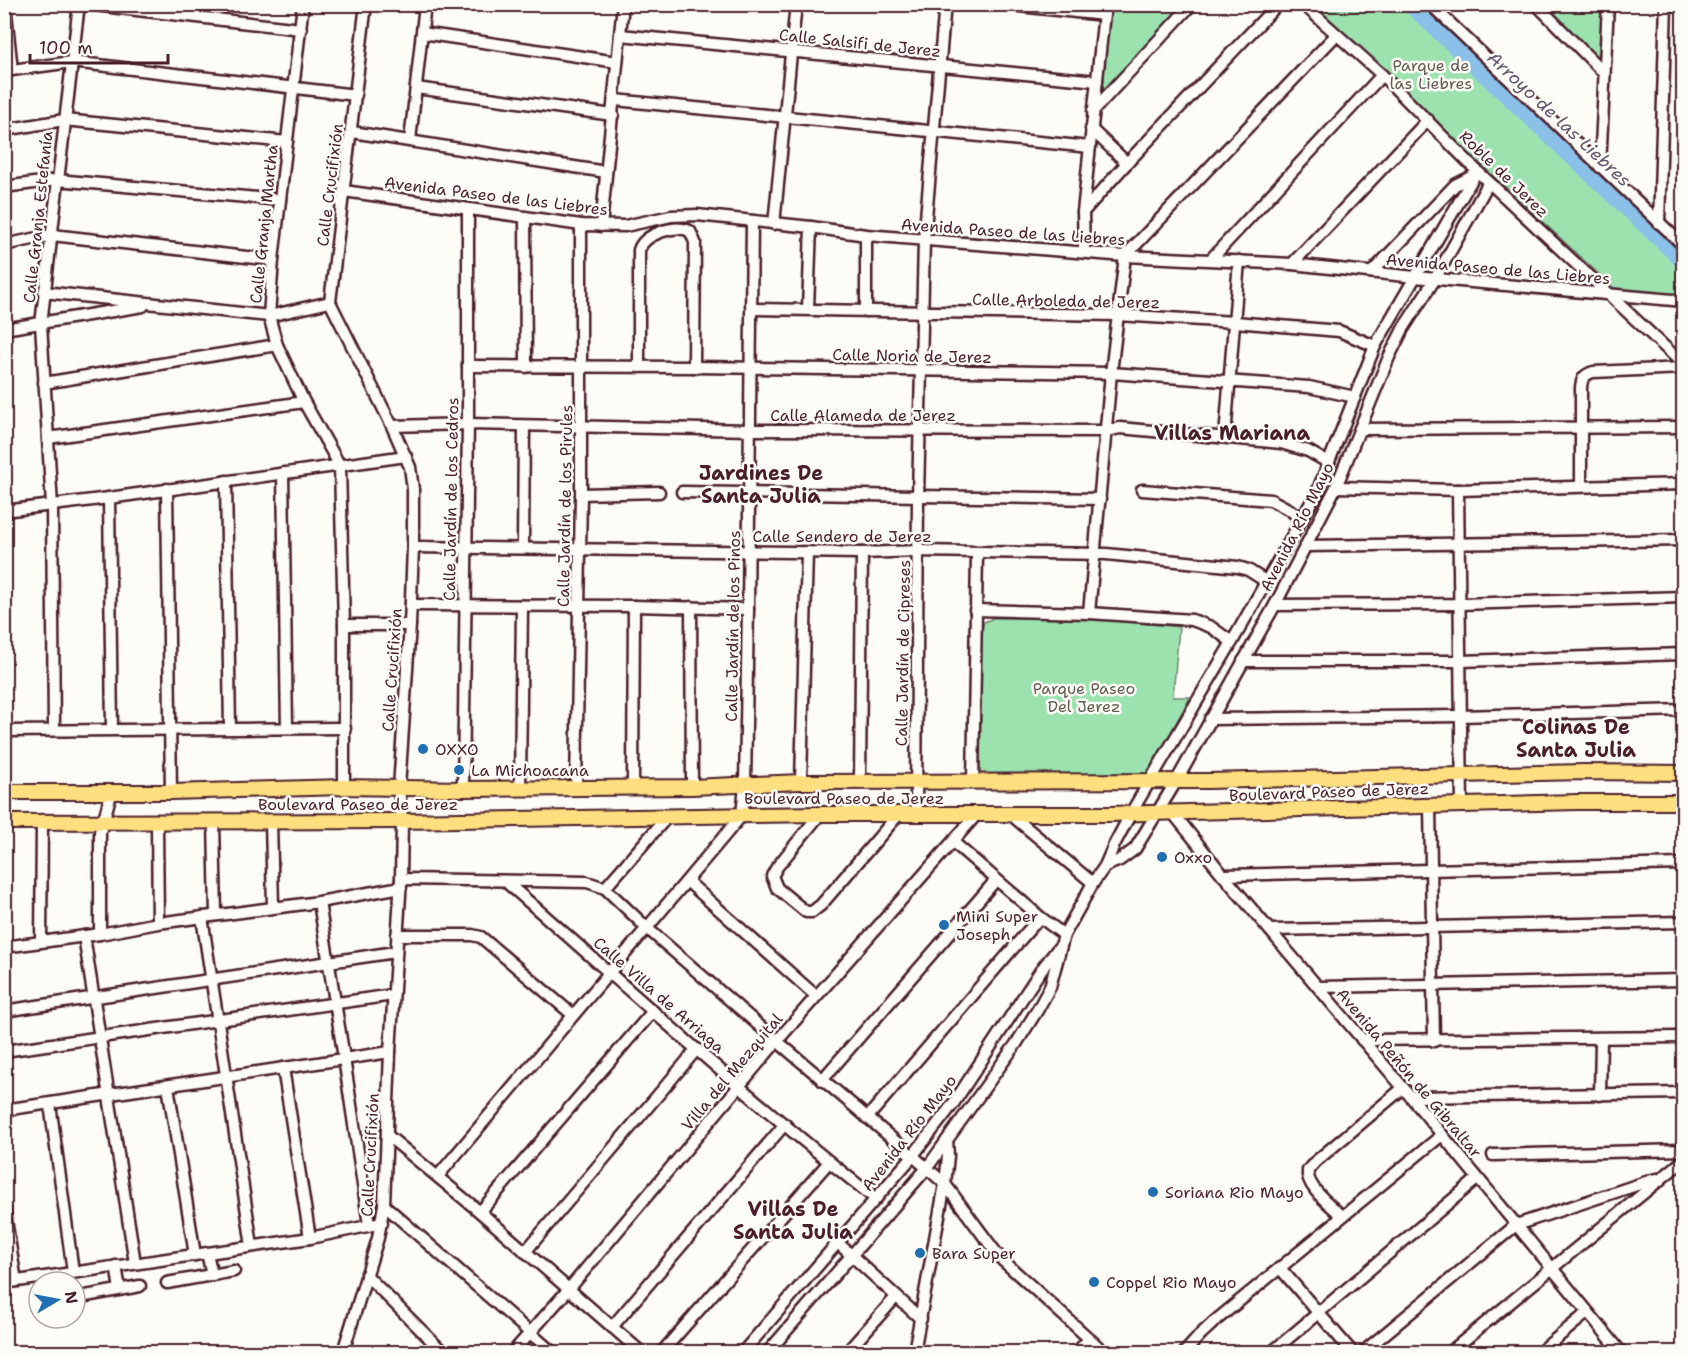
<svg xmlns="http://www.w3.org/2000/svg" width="1688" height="1357" viewBox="0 0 1688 1357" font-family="'Shantell Sans',sans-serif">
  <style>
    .park { fill: #9be2af; stroke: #72806d; stroke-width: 1.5 }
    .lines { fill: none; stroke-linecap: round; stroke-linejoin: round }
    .river { stroke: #8bc0e8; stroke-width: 16 }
    .minor-casing { stroke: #4a1f2b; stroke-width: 15 }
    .major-casing { stroke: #4a1f2b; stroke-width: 18 }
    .minor { stroke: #fdfcf7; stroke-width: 10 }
    .major { stroke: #fedf80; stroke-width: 14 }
    .poi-dot { fill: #1f6fb2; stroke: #fdfcf7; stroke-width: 2 }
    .labels { text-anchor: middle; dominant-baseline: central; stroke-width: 5; stroke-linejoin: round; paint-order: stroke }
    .street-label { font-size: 16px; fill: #4a1f2b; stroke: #fdfcf7 }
    .park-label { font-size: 16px; fill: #625a53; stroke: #fdfcf7 }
    .poi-label { font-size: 16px; fill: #4a1f2b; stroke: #fdfcf7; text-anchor: start }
    .water-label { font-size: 18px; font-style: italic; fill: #61576d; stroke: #fdfcf7 }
    .quarter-label { font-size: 20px; font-weight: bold; fill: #4a1f2b; stroke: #fdfcf7 }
  </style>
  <rect width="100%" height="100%" fill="#fdfcf7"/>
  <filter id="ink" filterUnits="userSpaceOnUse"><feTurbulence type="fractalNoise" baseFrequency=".0167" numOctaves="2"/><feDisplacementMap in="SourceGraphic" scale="12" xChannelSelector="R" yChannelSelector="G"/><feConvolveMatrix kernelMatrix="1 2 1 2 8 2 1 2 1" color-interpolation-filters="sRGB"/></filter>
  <g filter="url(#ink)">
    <!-- park -->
    <g class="park">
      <path d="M1105,5H1184L1095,102Z"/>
      <path d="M1309,5H1403L1683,266V298L1614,288Z"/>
      <path d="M1547,5H1602L1601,65Z"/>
      <path d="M993,618H1091L1179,627L1173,697H1190L1148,775L982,776L979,772L980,635L984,622Z"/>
    </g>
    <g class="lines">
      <!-- river -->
      <path class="river" d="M1409,4L1684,262"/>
      <!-- minor casing -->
      <g class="minor-casing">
        <g id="minor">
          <path d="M5,4L12,70"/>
          <path d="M85,4L301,29"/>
          <path d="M303,4L273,260L269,316L277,345L304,402L340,466L344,625V787"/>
          <path d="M1000,4L1104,15"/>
          <path d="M1303,4L1382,75L1477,171L1684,365"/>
          <path d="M1430,4L1684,246"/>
          <path d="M1536,4L1604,73"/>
          <path d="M422,33L617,62"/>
          <path d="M620,35L1097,81"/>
          <path d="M4,71L72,62L356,95"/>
          <path d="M416,88L613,115"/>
          <path d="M615,100L1090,147"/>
          <path d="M1093,111L1192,4"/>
          <path d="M1091,129L1127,163"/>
          <path d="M4,130L64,120L287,142"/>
          <path d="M352,132L606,172"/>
          <path d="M410,141L425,4"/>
          <path d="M1600,167L1608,4"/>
          <path d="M4,187L57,180L280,200"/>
          <path d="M344,191L581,225L625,226L671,216L697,215L811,227L866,235L1125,256L1292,264L1415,277L1684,301"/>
          <path d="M1083,212L1127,163L1278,4"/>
          <path d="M525,218L526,367"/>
          <path d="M1659,223L1666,4"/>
          <path d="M774,224L796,4"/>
          <path d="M601,226L623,4"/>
          <path d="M4,245L52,235L273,260"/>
          <path d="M1084,252L1083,212L1105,4"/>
          <path d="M1211,259L1382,75"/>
          <path d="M1292,264L1428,120"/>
          <path d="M1372,272L1455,185L1473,176"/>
          <path d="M44,292L269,316L330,302"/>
          <path d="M752,309L1117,315L1235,322L1339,331L1375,346"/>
          <path d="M808,309L811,227"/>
          <path d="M866,311V235"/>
          <path d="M4,329L143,306"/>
          <path d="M468,366L694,367L1111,373L1309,387L1355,397"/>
          <path d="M639,367V250C644,234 675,224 690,231L695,242L694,367"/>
          <path d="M44,383L277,345"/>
          <path d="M392,426L468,424L751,430L1106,431L1120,428L1281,443L1308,451L1329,463"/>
          <path d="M1360,429L1684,427"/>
          <path d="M1225,437L1239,261"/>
          <path d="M48,438L304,402"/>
          <path d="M283,473L287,728"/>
          <path d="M226,481L230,728"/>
          <path d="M1581,485V387C1582,378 1584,375 1593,372L1684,368"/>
          <path d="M1336,487L1458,490L1684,484"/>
          <path d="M167,489L171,792"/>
          <path d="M1142,490L1271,500L1290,510L1302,520"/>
          <path d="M1458,490L1462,805"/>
          <path d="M682,492L1100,499"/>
          <path d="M581,494L659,492"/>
          <path d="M109,498L112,729"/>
          <path d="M4,511L109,498L406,456"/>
          <path d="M1307,546L1684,540"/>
          <path d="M413,547L862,553L919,551L1106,554L1238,567L1248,570L1267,582"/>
          <path d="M523,548L524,426"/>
          <path d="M411,605L634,606L748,609"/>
          <path d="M1275,605L1459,604L1684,597"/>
          <path d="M691,607L692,787"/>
          <path d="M975,610L1089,613L1192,620L1211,627L1232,642"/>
          <path d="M1089,613L1111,373L1125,256L1336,35"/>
          <path d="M344,625H410"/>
          <path d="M1243,661H1460L1684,654"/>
          <path d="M1210,719L1461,716L1684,710"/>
          <path d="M54,729L52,506L41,324L79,4"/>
          <path d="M4,731L345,728"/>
          <path d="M860,781L862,553"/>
          <path d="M973,781L977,554"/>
          <path d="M801,782L807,552"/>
          <path d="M520,788L522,607"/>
          <path d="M576,788L581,494V225"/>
          <path d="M633,788L634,606"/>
          <path d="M463,789L468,424V210"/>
          <path d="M1430,806L1434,1041"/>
          <path d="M1173,813L1223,875L1411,1097L1621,1352"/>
          <path d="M820,814L777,867L772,876L777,888L806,912H812L821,905L898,815"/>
          <path d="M916,814L918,497L924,240L945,4"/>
          <path d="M1010,814L1093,883"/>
          <path d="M271,820L273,907"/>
          <path d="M214,821L216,915"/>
          <path d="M157,823L158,923"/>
          <path d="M953,842L1040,917L1064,935"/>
          <path d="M1105,866L1120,860L1135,849L1177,780L1275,605L1336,487L1389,357L1403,329L1435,279L1489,182"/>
          <path d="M1223,875L1684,864"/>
          <path d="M401,879L587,882L605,888L648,929L777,1041L927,1168L945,1184L1000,1258L1104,1352"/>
          <path d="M505,881C628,988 748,1099 876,1199"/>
          <path d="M687,881L816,996"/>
          <path d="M605,888L667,817"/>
          <path d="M319,902L344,1058L369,1225"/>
          <path d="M202,917L252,1246"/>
          <path d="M1270,930L1684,922"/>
          <path d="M100,934V832L112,791"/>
          <path d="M397,935H472L481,937L573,1015"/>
          <path d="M84,936L135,1263"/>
          <path d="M41,942L42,822"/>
          <path d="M4,947L100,934L158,923L319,902L401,887"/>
          <path d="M1319,987L1684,980"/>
          <path d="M4,1011L395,952"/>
          <path d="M1362,1040L1684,1037"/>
          <path d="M4,1051L393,995"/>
          <path d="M283,1068L310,1238"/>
          <path d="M822,1080L996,880"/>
          <path d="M168,1086L195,1255"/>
          <path d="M1600,1095L1601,1039"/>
          <path d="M1411,1097L1684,1093"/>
          <path d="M50,1104L73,1272"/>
          <path d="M4,1110L390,1052"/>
          <path d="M867,1118L1040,917"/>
          <path d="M387,1135L480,1212L641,1352"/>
          <path d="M1493,1155L1684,1150"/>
          <path d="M438,1176L742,815L745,785L748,609L752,222"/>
          <path d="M384,1205L552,1352"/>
          <path d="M4,1208L16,1281"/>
          <path d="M480,1212L653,1011"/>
          <path d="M1342,1216C1331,1205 1305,1187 1308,1170L1315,1162L1403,1088"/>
          <path d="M839,1244L921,1319"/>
          <path d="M525,1252L697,1049"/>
          <path d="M207,1253L212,1275"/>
          <path d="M116,1266L120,1289"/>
          <path d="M1280,1268L1352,1352"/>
          <path d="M366,1275L443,1352"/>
          <path d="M4,1283L310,1238L382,1223"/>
          <path d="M167,1283L234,1271"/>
          <path d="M75,1298L140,1286"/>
          <path d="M612,1327L785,1124"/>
          <path d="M343,1352L378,1238L384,1205L390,1052L401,879L402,821L399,788L410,625L413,547V489L410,467L392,426L330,302L366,4"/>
          <path d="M513,1352L569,1289L777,1041L977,814"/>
          <path d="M662,1352L829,1162"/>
          <path d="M743,1352L911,1158L953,1104L1041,970L1059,947"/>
          <path d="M768,1352L927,1168L1016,1044L1038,1009L1050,987L1064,935L1093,883L1105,866L1114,845L1131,813L1232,642L1317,492L1375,346L1477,171"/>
          <path d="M847,1352L896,1297"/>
          <path d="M914,1352L945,1184L948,1156L947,1140"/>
          <path d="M1077,1352L1089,1339"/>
          <path d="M1185,1352L1201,1334L1215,1321L1442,1135"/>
          <path d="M1272,1352L1477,1179"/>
          <path d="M1363,1352L1516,1225L1652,1180L1657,1179L1660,1181"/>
          <path d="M1450,1352L1684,1160"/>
          <path d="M1540,1352L1587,1313"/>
        </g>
      </g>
      <!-- major casing -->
      <g class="major-casing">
        <g id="major">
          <path d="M4,792H171L344,787L463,789L692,787L801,782L1208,781L1584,772L1684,773"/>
          <path d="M4,822L402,821L820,814H1109L1578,802H1684"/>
        </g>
      </g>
      <!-- minor -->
      <use href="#minor" class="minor"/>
      <!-- major -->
      <use href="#major" class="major"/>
    </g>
  </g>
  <!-- markers -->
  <g class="poi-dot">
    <circle cx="423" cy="749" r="6"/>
    <circle cx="459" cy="770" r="6"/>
    <circle cx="1162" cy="857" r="6"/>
    <circle cx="944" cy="925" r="6"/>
    <circle cx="1153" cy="1192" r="6"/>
    <circle cx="920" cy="1253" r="6"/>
    <circle cx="1094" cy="1282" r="6"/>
  </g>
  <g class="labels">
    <!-- street labels -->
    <g class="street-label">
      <text transform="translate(860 43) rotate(6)">Calle Salsifi de Jerez</text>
      <text transform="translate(1504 174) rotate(44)">Roble de Jerez</text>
      <text transform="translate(330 185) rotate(-83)">Calle Crucifixión</text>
      <text transform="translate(496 196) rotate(7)">Avenida Paseo de las Liebres</text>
      <text transform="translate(38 217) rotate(-84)">Calle Granja Estefanía</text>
      <text transform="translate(264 224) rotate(-84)">Calle Granja Martha</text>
      <text transform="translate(1013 232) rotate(4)">Avenida Paseo de las Liebres</text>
      <text transform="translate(1498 269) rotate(5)">Avenida Paseo de las Liebres</text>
      <text transform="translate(1066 301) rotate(1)">Calle Arboleda de Jerez</text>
      <text transform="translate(912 356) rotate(1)">Calle Noria de Jerez</text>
      <text x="863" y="415">Calle Alameda de Jerez</text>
      <text transform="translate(451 499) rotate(-89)">Calle Jardín de los Cedros</text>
      <text transform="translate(565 506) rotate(-89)">Calle Jardín de los Pirules</text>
      <text transform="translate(1297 527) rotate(-63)">Avenida Río Mayo</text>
      <text x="842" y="536">Calle Sendero de Jerez</text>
      <text transform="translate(733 626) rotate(-89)">Calle Jardín de los Pinos</text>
      <text transform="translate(903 653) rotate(-89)">Calle Jardín de Cipreses</text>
      <text transform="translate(392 670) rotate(-86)">Calle Crucifixión</text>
      <text transform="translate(1329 792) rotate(-2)">Boulevard Paseo de Jerez</text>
      <text x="844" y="798">Boulevard Paseo de Jerez</text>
      <text x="358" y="804">Boulevard Paseo de Jerez</text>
      <text transform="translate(659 995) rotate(41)">Calle Villa de Arriaga</text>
      <text transform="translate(732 1072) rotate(-50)">Villa del Mezquital</text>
      <text transform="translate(1409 1073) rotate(50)">Avenida Peñón de Gibraltar</text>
      <text transform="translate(909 1133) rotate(-52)">Avenida Río Mayo</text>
      <text transform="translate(370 1155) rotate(-87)">Calle Crucifixión</text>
    </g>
    <!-- park labels -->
    <g class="park-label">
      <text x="1431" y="65">Parque de<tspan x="1431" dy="18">las Liebres</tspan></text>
      <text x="1084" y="688">Parque Paseo<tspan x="1084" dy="18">Del Jerez</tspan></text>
    </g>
    <!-- poi labels -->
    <g class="poi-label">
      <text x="435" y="749">OXXO</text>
      <text x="471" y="770">La Michoacana</text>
      <text x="1174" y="857">Oxxo</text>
      <text x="956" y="916">Mini Super<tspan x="956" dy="18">Joseph</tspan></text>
      <text x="1165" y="1192">Soriana Rio Mayo</text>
      <text x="932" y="1253">Bara Super</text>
      <text x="1106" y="1282">Coppel Rio Mayo</text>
    </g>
    <!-- water labels -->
    <g class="water-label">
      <text transform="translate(1559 119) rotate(43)">Arroyo de las Liebres</text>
    </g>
    <!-- quarter labels -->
    <g class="quarter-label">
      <text x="1232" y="433">Villas Mariana</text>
      <text x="761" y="473">Jardines De<tspan x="761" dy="23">Santa Julia</tspan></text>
      <text x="1576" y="727">Colinas De<tspan x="1576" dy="23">Santa Julia</tspan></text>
      <text x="793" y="1209">Villas De<tspan x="793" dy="23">Santa Julia</tspan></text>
    </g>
  </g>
  <!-- margin -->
  <rect width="1688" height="1357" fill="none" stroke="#fdfcf7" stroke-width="24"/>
  <rect x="12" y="12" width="1664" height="1333" fill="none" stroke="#4a1f2b" stroke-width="2" filter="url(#ink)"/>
  <!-- north arrow -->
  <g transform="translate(57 1300) rotate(80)"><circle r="28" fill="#fdfcf7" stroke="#b5a4a5" stroke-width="1.5"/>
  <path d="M0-4.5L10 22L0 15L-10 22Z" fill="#1f6fb2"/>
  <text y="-9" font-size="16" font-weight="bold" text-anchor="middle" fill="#4a1f2b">N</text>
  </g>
  <!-- scale -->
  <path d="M30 54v9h138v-9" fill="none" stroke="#4a1f2b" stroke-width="3"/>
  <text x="39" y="54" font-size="18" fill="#4a1f2b" stroke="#fdfcf7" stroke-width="4.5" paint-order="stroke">100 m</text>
</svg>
